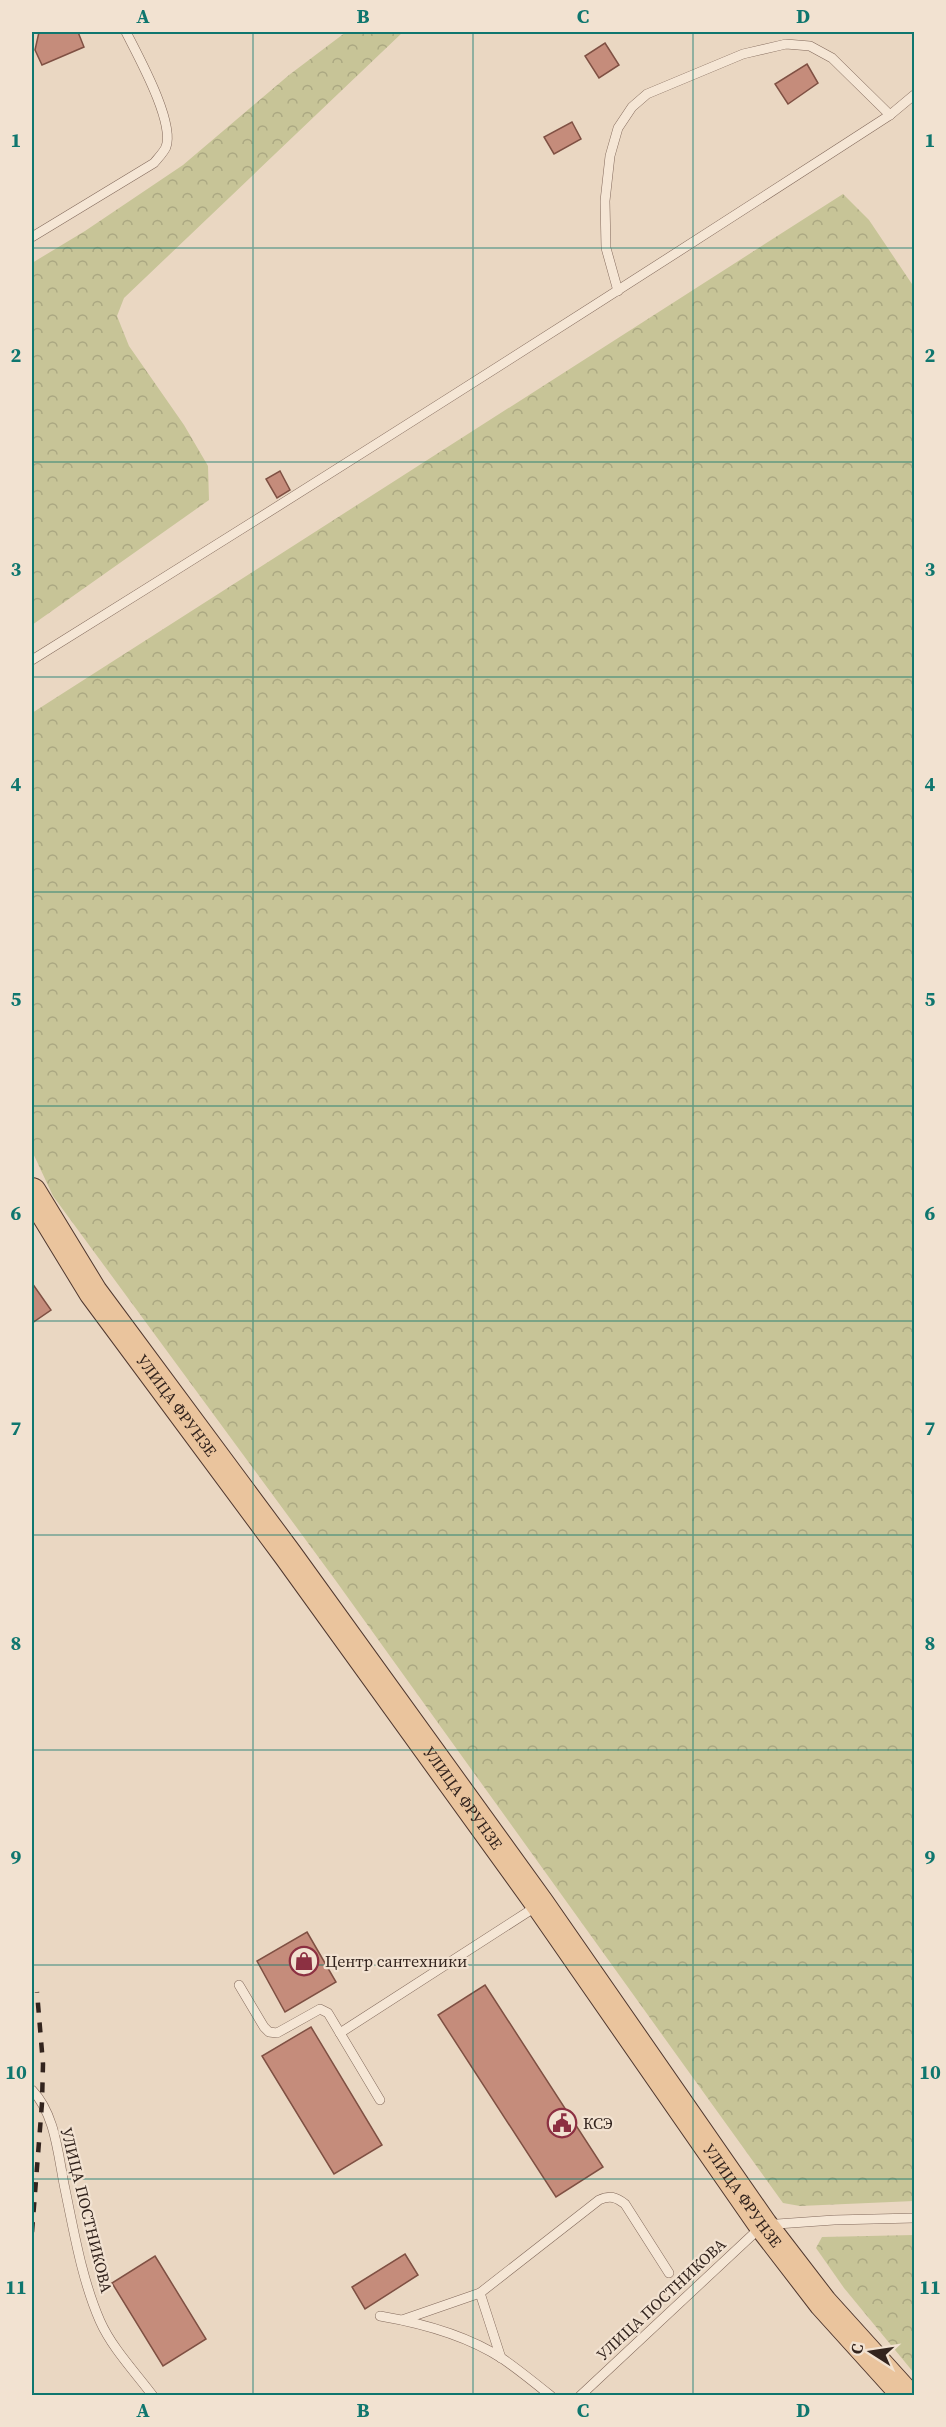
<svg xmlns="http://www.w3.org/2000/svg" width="946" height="2427" viewBox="0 0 946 2427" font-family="'Source Serif 4',serif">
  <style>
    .forest { fill: url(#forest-crowns) }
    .building { fill: #c58c7b; stroke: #7f5043; stroke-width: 1.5 }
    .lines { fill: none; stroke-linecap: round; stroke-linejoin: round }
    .lane-casing { stroke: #82695b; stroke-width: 10 }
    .primary-casing { stroke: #50382f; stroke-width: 30 }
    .lane { stroke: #f5e6d5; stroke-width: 9 }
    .primary { stroke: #eac49d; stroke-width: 28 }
    .rail { stroke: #33241e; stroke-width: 4.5; stroke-dasharray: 10 10; stroke-linecap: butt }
    .grid { fill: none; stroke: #0f766e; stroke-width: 1.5; stroke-opacity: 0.55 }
    .labels { text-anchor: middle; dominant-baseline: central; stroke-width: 4.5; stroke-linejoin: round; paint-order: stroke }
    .street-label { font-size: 16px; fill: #33241e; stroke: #f2e2d1 }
    .poi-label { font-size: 16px; fill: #33241e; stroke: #f2e2d1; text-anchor: start }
    .neatline { fill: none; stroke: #0f766e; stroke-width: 2 }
    .grid-label { font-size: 20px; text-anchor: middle; font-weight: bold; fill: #0f766e }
  </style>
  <defs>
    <pattern id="forest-crowns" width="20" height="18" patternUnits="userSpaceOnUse" patternTransform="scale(1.5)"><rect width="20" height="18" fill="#c7c497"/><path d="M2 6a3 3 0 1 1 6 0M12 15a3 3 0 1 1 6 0" fill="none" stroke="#aba882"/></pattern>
  </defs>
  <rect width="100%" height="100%" fill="#ead7c2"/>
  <!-- forest -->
  <g class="forest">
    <path d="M346,32H403L124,298L117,316L129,346L184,425L208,466L209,500L32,625V263L85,231L183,165L289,75Z"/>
    <path d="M843,194L869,220L914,287V2201L800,2206L783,2203L336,1581L53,1196L32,1151V713Z"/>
    <path d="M914,2235V2373L844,2288L816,2248L822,2237Z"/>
  </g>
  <!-- building -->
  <g class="building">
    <path d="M39,32H78L84,47L42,65L35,50Z"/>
    <path d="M605,43L619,65L599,78L585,56Z"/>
    <path d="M807,64L818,83L788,104L775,84Z"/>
    <path d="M572,122L581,139L554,154L544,137Z"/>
    <path d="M280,471L290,490L277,498L266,479Z"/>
    <path d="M32,1283L51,1310L32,1323Z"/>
    <path d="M307,1932L336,1982L285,2012L257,1961Z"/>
    <path d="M485,1985L603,2167L556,2197L438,2015Z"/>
    <path d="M311,2027L382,2145L334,2174L262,2056Z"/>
    <path d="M405,2254L418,2275L365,2309L352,2287Z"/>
    <path d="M155,2256L206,2339L163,2366L112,2283Z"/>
  </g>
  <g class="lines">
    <!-- lane casing -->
    <g class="lane-casing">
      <g id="lane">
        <path d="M32,237L154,163C158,158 164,152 166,147C175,122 138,56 126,32"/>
        <path d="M618,291L606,248L605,201L610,156L618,128L632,107L647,94L743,54L786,44L810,46L832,58L890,115"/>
        <path d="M32,660C320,481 606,299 890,115L914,95"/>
        <path d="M239,1985L264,2027L269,2032L277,2033L320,2009L328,2013L380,2100"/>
        <path d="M340,2033L537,1906"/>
        <path d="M32,2090C56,2115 58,2156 65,2189C74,2232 82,2280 100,2321C112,2348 135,2372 153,2396"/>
        <path d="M480,2293L501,2358"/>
        <path d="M380,2316C421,2323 468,2336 503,2359C519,2370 535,2383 551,2396"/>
        <path d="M402,2320L480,2293L599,2200C610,2195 616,2197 625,2204L669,2273"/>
        <path d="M580,2396L763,2225L834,2220L914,2218"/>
      </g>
    </g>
    <!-- primary casing -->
    <g class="primary-casing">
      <g id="primary">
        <path id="s1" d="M32,1192L93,1292L288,1555L540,1904L763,2225L823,2303L907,2396"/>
      </g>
    </g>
    <!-- lane -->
    <use href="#lane" class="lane"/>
    <!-- primary -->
    <use href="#primary" class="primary"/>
    <!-- rail -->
    <path class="rail" d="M32,2232L42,2103L43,2064L37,1992"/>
  </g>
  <!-- grid -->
  <path class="grid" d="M253,32V2396M473,32V2396M693,32V2396M32,248H914M32,462H914M32,677H914M32,892H914M32,1106H914M32,1321H914M32,1535H914M32,1750H914M32,1965H914M32,2179H914"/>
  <!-- icons -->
  <defs>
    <g id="shop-ring" transform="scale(1.5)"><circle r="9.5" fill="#f2e2d1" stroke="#8c3042" stroke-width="1.5"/><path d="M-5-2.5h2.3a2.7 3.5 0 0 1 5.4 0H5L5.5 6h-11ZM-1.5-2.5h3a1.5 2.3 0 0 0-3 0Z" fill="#8c3042"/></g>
    <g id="civic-ring" transform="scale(1.5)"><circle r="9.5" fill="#f2e2d1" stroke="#8c3042" stroke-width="1.5"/><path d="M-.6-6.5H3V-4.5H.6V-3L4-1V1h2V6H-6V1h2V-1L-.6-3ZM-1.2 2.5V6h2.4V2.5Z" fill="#8c3042"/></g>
  </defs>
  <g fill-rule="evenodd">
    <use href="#shop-ring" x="304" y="1961"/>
    <use href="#civic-ring" x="562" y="2123"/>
  </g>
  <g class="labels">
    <!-- street labels -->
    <g class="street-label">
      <text stroke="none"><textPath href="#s1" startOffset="258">УЛИЦА ФРУНЗЕ</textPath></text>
      <text stroke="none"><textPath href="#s1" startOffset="744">УЛИЦА ФРУНЗЕ</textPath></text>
      <text stroke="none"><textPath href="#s1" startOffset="1230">УЛИЦА ФРУНЗЕ</textPath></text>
      <text transform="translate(87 2210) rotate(76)">УЛИЦА ПОСТНИКОВА</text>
      <text transform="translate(661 2299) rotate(-43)">УЛИЦА ПОСТНИКОВА</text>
    </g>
    <!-- poi labels -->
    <g class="poi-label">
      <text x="325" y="1961">Центр сантехники</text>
      <text x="583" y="2123">КСЭ</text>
    </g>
  </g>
  <!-- border -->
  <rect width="946" height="2427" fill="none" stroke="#f2e2d1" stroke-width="66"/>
  <!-- north arrow -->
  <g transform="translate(871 2352) rotate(282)" stroke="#f2e2d1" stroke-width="4.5" paint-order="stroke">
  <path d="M0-4.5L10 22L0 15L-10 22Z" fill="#33241e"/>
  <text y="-9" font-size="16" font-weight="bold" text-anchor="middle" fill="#33241e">С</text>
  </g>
  <rect x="33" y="33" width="880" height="2361" class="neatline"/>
  <g class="grid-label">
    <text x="143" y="23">A</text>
    <text x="363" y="23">B</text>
    <text x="583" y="23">C</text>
    <text x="803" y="23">D</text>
    <text x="16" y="147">1</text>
    <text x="930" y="147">1</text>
    <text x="16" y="362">2</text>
    <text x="930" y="362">2</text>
    <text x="16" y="576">3</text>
    <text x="930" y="576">3</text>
    <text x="16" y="791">4</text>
    <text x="930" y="791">4</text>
    <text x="16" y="1006">5</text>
    <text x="930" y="1006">5</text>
    <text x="16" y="1220">6</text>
    <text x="930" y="1220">6</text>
    <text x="16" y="1435">7</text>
    <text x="930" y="1435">7</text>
    <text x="16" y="1650">8</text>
    <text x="930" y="1650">8</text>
    <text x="16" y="1864">9</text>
    <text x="930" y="1864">9</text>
    <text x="16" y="2079">10</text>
    <text x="930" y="2079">10</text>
    <text x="16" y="2294">11</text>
    <text x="930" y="2294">11</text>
    <text x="143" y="2417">A</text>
    <text x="363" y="2417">B</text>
    <text x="583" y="2417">C</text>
    <text x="803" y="2417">D</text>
  </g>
</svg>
